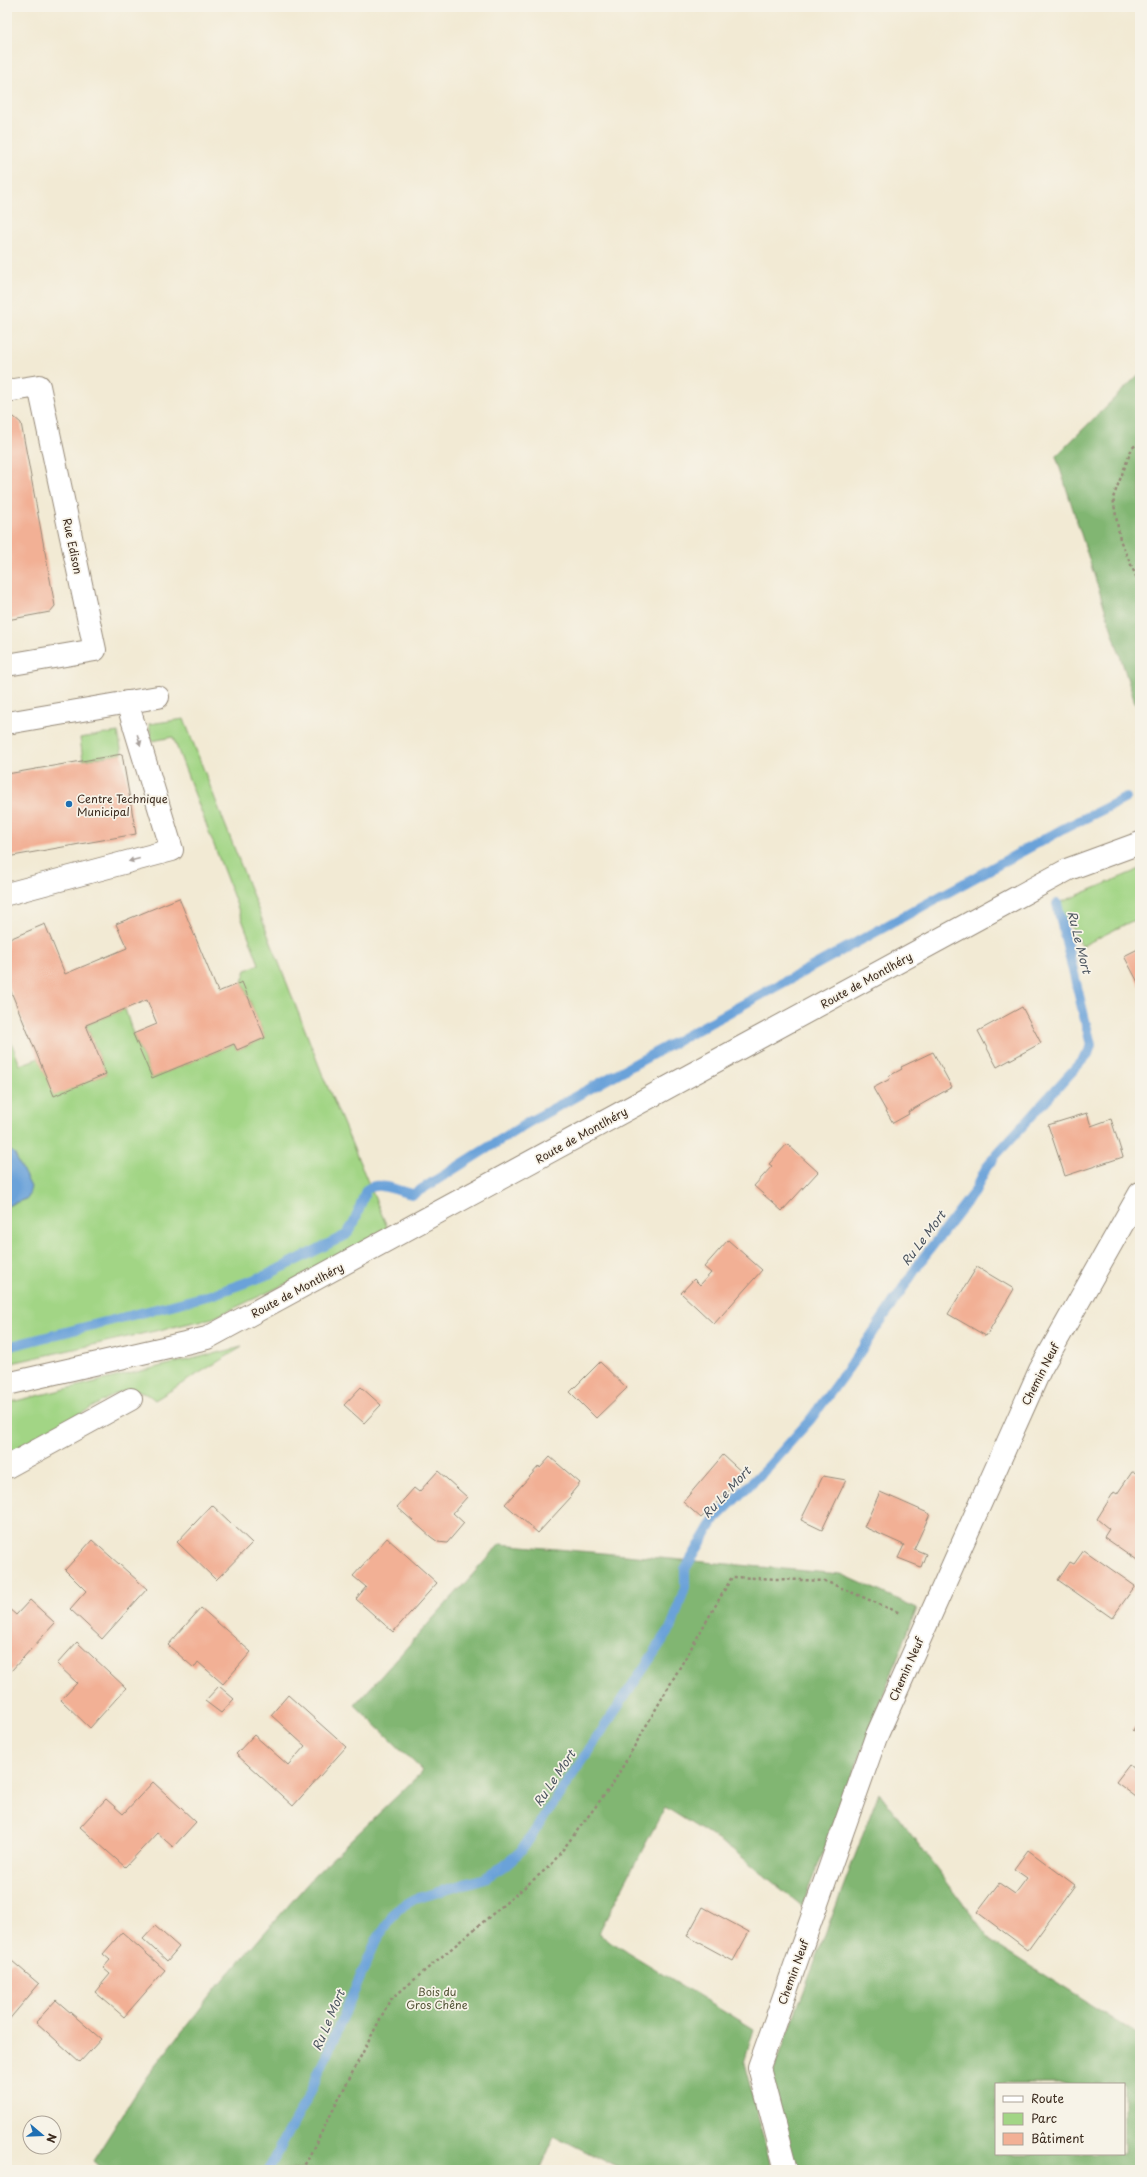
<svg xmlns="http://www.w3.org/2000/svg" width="1147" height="2177" viewBox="0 0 1147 2177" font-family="'Playpen Sans',sans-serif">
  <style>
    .green { fill: #a2d585; stroke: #6e8052 }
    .forest { fill: #81b672; stroke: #5e7048; fill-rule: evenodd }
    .water { fill: #6aa2d9; stroke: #52667c }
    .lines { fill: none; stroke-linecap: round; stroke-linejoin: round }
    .stream { stroke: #6aa2d9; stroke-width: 10 }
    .building { fill: #f2b095 }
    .minor-casing { stroke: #968a79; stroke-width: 24 }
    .major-casing { stroke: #968a79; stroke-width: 24 }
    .path { stroke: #968a79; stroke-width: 2.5; stroke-dasharray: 3 3; stroke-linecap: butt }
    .minor { stroke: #fff; stroke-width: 22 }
    .major { stroke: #fff; stroke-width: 22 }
    .oneway { fill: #a79f9a }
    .poi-dot { fill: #1f6fb2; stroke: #f7f3e8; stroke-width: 1.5 }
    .labels { text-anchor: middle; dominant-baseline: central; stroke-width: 3.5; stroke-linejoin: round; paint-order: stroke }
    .street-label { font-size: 11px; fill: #3b2a1e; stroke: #f7f3e8 }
    .poi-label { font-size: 11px; fill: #3b2a1e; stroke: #f7f3e8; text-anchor: start }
    .park-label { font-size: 11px; fill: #555538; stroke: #f7f3e8 }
    .water-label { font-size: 12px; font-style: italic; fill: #4b545f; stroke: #f7f3e8 }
  </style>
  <rect width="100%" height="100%" fill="#f7f3e8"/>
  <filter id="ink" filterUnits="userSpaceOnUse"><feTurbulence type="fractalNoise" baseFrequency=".025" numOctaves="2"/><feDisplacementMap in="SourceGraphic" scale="8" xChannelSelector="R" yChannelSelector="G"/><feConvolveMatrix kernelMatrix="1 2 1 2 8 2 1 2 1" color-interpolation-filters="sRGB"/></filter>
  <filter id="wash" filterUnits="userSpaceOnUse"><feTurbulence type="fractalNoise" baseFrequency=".012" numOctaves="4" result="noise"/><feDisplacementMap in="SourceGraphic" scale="16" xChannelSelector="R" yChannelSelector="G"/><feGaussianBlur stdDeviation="0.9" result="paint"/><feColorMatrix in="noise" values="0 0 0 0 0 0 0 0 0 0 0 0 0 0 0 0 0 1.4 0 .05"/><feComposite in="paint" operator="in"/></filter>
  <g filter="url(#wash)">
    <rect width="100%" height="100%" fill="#f2ead4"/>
    <!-- green -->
    <g class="green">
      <path d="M184,719L323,1076L388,1229L307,1274L213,1318L7,1364V1206L28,1198L14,1153L7,1149V1031L20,1065L39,1058L54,1095L106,1074L86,1025L125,1009L133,1034L152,1078L234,1044L237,1050L265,1038L242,982L246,970L259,964L173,737L152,741L149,724Z"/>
      <path d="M118,732L122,754L83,760L80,738Z"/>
      <path d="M1140,869V917L1082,946L1057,904Z"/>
      <path d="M242,1347L155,1400C142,1389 133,1388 117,1393L7,1456V1403Z"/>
    </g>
    <!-- forest -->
    <g class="forest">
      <path d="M1140,373V718L1056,456Z"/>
      <path d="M500,1544L841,1574L917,1608L802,1906L732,1849L665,1807L598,1934L754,2029L744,2063L772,2170H623L555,2136L540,2170H103L93,2161L147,2076L218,1986L315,1875L423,1771L355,1705Z"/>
      <path d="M879,1792L992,1942L1140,2036V2170H791L770,2081ZM996,2084H1124V2154H996Z"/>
    </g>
    <!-- water -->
    <path class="water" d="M7,1149L14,1153L31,1187L28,1198L7,1206Z"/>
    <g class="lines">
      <!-- stream -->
      <g class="stream">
        <path d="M7,1347L211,1295L267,1275L346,1235L354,1223L366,1190C381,1179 398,1193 414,1194L529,1122L1065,828L1126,798"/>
        <path d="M268,2170L309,2095L376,1941L397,1909L415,1899L485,1878L504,1866L522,1850L672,1626L685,1587V1569L715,1519L767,1468L810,1420L858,1355L923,1258L975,1191L986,1168L996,1155L1088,1054L1091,1045L1057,904"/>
      </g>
    </g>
    <g id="blocks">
      <!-- building -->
      <g class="building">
        <path d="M14,417L21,423L55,606L50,612L7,620V418Z"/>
        <path d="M122,754L136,834L7,857V774Z"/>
        <path d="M179,898L218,992L242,982L265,1038L237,1050L234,1044L152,1078L133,1034L157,1024L147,1000L86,1025L106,1074L54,1096L7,982V940L45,924L65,974L127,948L116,924Z"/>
        <path d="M1140,948V986L1124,956Z"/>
        <path d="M1022,1007L1041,1043L997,1067L978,1031Z"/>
        <path d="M933,1052L952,1087L908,1112L909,1114L893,1123L873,1088L890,1079L889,1076L902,1069L901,1067Z"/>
        <path d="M1087,1113L1091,1126L1111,1119L1123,1157L1065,1176L1048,1125Z"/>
        <path d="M787,1144L818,1172L782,1211L754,1186L772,1166L769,1164Z"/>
        <path d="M728,1240L762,1270L714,1324L681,1293L694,1279L700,1285L711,1273L704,1267Z"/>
        <path d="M977,1267L1014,1289L986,1336L948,1314Z"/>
        <path d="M600,1362L627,1388L596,1418L570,1392Z"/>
        <path d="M361,1387L381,1405L364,1423L344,1405Z"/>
        <path d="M723,1455L745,1475L701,1518L683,1502Z"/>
        <path d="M550,1457L580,1483L570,1495L572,1496L538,1533L505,1504L539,1466L540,1468Z"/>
        <path d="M438,1471L467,1497L453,1513L464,1523L447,1543L438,1542L431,1537L397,1507L414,1488L419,1492Z"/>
        <path d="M1132,1472L1140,1473V1562L1104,1537L1109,1529L1097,1519L1114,1492L1117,1494Z"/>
        <path d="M823,1476L846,1480L822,1530L801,1520Z"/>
        <path d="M880,1492L930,1514L914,1549L926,1554L921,1567L898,1558L904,1545L864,1527Z"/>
        <path d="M212,1505L252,1543L216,1580L177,1542Z"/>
        <path d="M387,1538L437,1583L393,1632L356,1599L366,1587L353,1576Z"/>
        <path d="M92,1540L147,1589L102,1639L70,1609L86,1591L65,1570Z"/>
        <path d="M1084,1550L1135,1586L1112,1618L1058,1580L1070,1562L1074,1564Z"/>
        <path d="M30,1600L55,1623L11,1671L7,1667V1607L16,1615Z"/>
        <path d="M201,1608L251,1652L223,1684L198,1662L194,1668L168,1645Z"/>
        <path d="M77,1642L126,1688L90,1728L61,1700L77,1683L57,1664Z"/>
        <path d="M219,1686L234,1699L221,1713L205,1701Z"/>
        <path d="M288,1695L346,1747L293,1806L236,1754L254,1735L288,1765L305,1746L271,1715Z"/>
        <path d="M1140,1719V1735L1133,1730Z"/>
        <path d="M1129,1765L1140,1774V1800L1116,1782Z"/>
        <path d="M153,1782L196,1822L173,1847L157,1833L125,1867L80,1827L106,1799L123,1814Z"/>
        <path d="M1028,1850L1075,1885L1028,1950L977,1912L999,1883L1015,1894L1027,1878L1014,1869Z"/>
        <path d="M703,1907L749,1932L733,1961L687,1936Z"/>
        <path d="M155,1926L179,1947L167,1961L143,1939Z"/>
        <path d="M122,1932L165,1970L124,2017L95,1992L110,1974L103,1968L110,1960L103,1954Z"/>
        <path d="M12,1961L39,1984L7,2022V1967Z"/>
        <path d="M56,2000L101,2039L80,2062L36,2022Z"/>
      </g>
    </g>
  </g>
  <g filter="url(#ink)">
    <use href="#blocks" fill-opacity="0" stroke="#968a79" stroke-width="1"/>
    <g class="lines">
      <!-- minor casing -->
      <g class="minor-casing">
        <g id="minor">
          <path d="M7,391L39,386L95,650L7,665"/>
          <path d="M7,723L158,697"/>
          <path d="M7,894L172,850L127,702"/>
          <path d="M7,1467L131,1399"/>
          <path d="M786,2170L759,2067L876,1737L1040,1370L1140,1193"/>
        </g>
      </g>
      <!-- major casing -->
      <g class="major-casing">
        <path id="major" d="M7,1384L207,1338L1069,869L1140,843"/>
      </g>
      <!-- path -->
      <g class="path">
        <path d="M1140,442L1132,448L1113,498L1120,540L1140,585"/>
        <path d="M302,2170L390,2000L551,1865L612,1785L732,1577L825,1581L900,1613"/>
      </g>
      <!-- minor -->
      <use href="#minor" class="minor"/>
      <!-- major -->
      <use href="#major" class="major"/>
    </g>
    <!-- one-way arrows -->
    <defs><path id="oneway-solid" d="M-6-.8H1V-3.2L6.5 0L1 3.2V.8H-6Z"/></defs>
    <g class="oneway">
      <use href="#oneway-solid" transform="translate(139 740) rotate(73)"/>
      <use href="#oneway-solid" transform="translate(134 860) rotate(165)"/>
    </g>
  </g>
  <!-- markers -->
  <circle class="poi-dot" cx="69" cy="804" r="4"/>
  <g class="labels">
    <!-- street labels -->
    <g class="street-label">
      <text transform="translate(73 546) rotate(78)">Rue Edison</text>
      <text transform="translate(866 980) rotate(-29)">Route de Montlhéry</text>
      <text transform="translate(581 1135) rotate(-29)">Route de Montlhéry</text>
      <text transform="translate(297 1290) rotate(-28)">Route de Montlhéry</text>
      <text transform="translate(1040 1374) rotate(-63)">Chemin Neuf</text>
      <text transform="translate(906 1669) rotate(-66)">Chemin Neuf</text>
      <text transform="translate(793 1972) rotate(-70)">Chemin Neuf</text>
    </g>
    <!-- poi labels -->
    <g class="poi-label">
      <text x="77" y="798">Centre Technique<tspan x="77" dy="13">Municipal</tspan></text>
    </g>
    <!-- park labels -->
    <g class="park-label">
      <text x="437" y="1991">Bois du<tspan x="437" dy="13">Gros Chêne</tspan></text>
    </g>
    <!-- water labels -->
    <g class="water-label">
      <text transform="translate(1080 942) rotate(76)">Ru Le Mort</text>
      <text transform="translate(923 1238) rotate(-53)">Ru Le Mort</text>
      <text transform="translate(726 1492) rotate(-47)">Ru Le Mort</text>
      <text transform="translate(554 1778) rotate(-56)">Ru Le Mort</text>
      <text transform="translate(328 2020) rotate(-67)">Ru Le Mort</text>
    </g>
  </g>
  <!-- margin -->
  <rect width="1147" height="2177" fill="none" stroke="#f7f3e8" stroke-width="24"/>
  <!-- legend -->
  <rect x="995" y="2083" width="130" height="72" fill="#f7f3e8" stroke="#aca397"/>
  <rect x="1003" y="2096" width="20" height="6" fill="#ffffff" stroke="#aca397"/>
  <text x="1031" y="2103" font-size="12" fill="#3b2a1e">Route</text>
  <rect x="1003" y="2113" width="20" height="12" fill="#a2d585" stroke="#aca397"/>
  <text x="1031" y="2123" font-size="12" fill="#3b2a1e">Parc</text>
  <rect x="1003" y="2133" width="20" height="12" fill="#f2b095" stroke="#aca397"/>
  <text x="1031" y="2143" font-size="12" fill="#3b2a1e">Bâtiment</text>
  <!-- north arrow -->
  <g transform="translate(42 2135) rotate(109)"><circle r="19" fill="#f7f3e8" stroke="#aca397"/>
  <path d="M0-3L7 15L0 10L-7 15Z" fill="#1f6fb2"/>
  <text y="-6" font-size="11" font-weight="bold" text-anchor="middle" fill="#3b2a1e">N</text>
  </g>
</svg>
